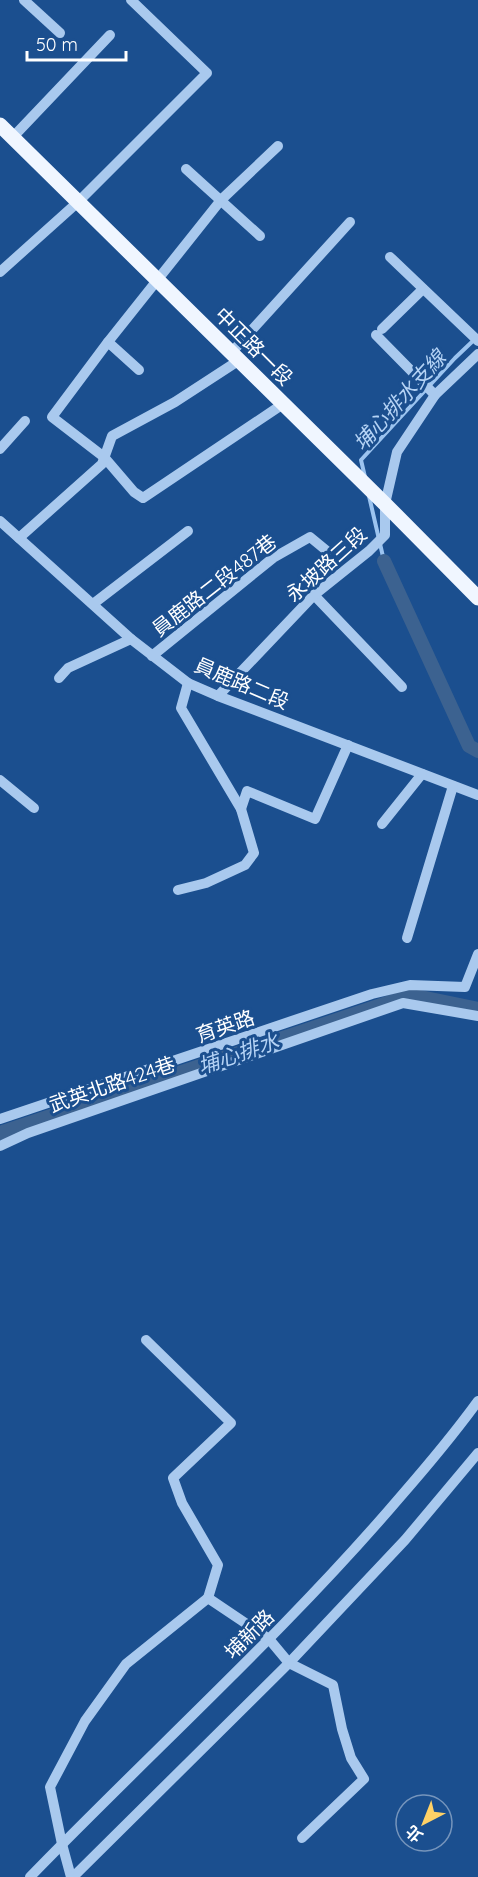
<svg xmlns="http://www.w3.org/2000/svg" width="478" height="1877" viewBox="0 0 478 1877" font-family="Quicksand,'Noto Sans TC',sans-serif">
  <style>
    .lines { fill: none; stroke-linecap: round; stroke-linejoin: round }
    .stream { stroke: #9cc4f0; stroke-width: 4 }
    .canal { stroke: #3c6290; stroke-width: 14 }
    .minor { stroke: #a9c9ee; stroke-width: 10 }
    .major { stroke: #f0f6ff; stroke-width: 15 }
    .labels { text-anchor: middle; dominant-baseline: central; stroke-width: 6; stroke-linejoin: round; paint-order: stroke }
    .street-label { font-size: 20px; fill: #fff; stroke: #1b4f8f }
    .water-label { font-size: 21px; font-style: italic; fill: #b5d3f5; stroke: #1b4f8f }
  </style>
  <rect width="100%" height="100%" fill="#1b4f8f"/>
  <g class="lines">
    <!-- stream -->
    <g class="stream">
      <path d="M365,477L361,460L455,358L475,339"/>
      <path d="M369,496L384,561"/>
    </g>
    <!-- canal -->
    <g class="canal">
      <path d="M384,561L469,746L478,751"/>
      <path d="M0,1133L411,995L478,1009"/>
    </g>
    <!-- minor -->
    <g class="minor">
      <path d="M24,0L60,33"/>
      <path d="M13,137L110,35"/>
      <path d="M186,169L260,236"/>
      <path d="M390,257L478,341"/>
      <path d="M0,272L78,202L207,73L131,0"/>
      <path d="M382,329L423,289"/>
      <path d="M376,335L435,395"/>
      <path d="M108,342L221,200L278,146"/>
      <path d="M231,353L350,222"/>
      <path d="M139,370L108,342L52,417L104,457L134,492L143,498L283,404"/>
      <path d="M0,449L25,421"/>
      <path d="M0,521L131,639L188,683L218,696L478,795"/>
      <path d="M19,538L102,464L112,436L175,402L238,361"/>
      <path d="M314,595L402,687"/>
      <path d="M93,604L188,531"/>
      <path d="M152,656L273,558L310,537L327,551"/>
      <path d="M59,678L68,668L131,639"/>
      <path d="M218,696L314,595L369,551L385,535V504L397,452L435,395L478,354"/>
      <path d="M0,780L34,808"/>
      <path d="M241,809L247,791L315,819L348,745"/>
      <path d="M382,824L422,774"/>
      <path d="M178,890L206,883L245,865L254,853L241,809L181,708L188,683"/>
      <path d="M407,938L453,786"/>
      <path d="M0,1119L372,994L410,985L465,987L478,954"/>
      <path d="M0,1146L28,1133L403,1003L478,1016"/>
      <path d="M146,1340L231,1423L173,1478L182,1503L218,1565L208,1598"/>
      <path d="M30,1877C153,1750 286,1631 401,1496C428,1465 454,1434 478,1401"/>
      <path d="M71,1877L62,1844L50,1787L85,1721L126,1664L208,1598L269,1639L289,1663L333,1685L342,1729L351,1758L364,1779L302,1838"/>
      <path d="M73,1877L289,1663L405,1540L478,1453"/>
    </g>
    <!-- major -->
    <path class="major" d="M0,125L385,504L478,598"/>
  </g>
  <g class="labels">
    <!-- street labels -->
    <g class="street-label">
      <text transform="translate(254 346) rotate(45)">中正路一段</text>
      <text transform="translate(326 564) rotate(-42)">永坡路三段</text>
      <text transform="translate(214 585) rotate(-38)">員鹿路二段487巷</text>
      <text transform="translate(242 683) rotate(23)">員鹿路二段</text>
      <text transform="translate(225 1026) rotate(-19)">育英路</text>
      <text transform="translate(112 1084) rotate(-19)">武英北路424巷</text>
      <text transform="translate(249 1634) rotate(-45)">埔新路</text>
    </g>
    <!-- water labels -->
    <g class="water-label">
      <text transform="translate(399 400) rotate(-48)">埔心排水支線</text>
      <text transform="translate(238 1053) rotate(-19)">埔心排水</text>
    </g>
  </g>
  <!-- north arrow -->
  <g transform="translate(424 1823) rotate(222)"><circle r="28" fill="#1b4f8f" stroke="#7695bc" stroke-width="1.5"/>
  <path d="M0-4.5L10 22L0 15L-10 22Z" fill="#ffd166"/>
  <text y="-9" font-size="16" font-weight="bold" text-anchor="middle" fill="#ffffff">北</text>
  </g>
  <!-- scale -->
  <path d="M27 51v9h99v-9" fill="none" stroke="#ffffff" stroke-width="3"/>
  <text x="36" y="51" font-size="18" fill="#ffffff" stroke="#1b4f8f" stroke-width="4.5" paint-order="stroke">50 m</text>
</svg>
